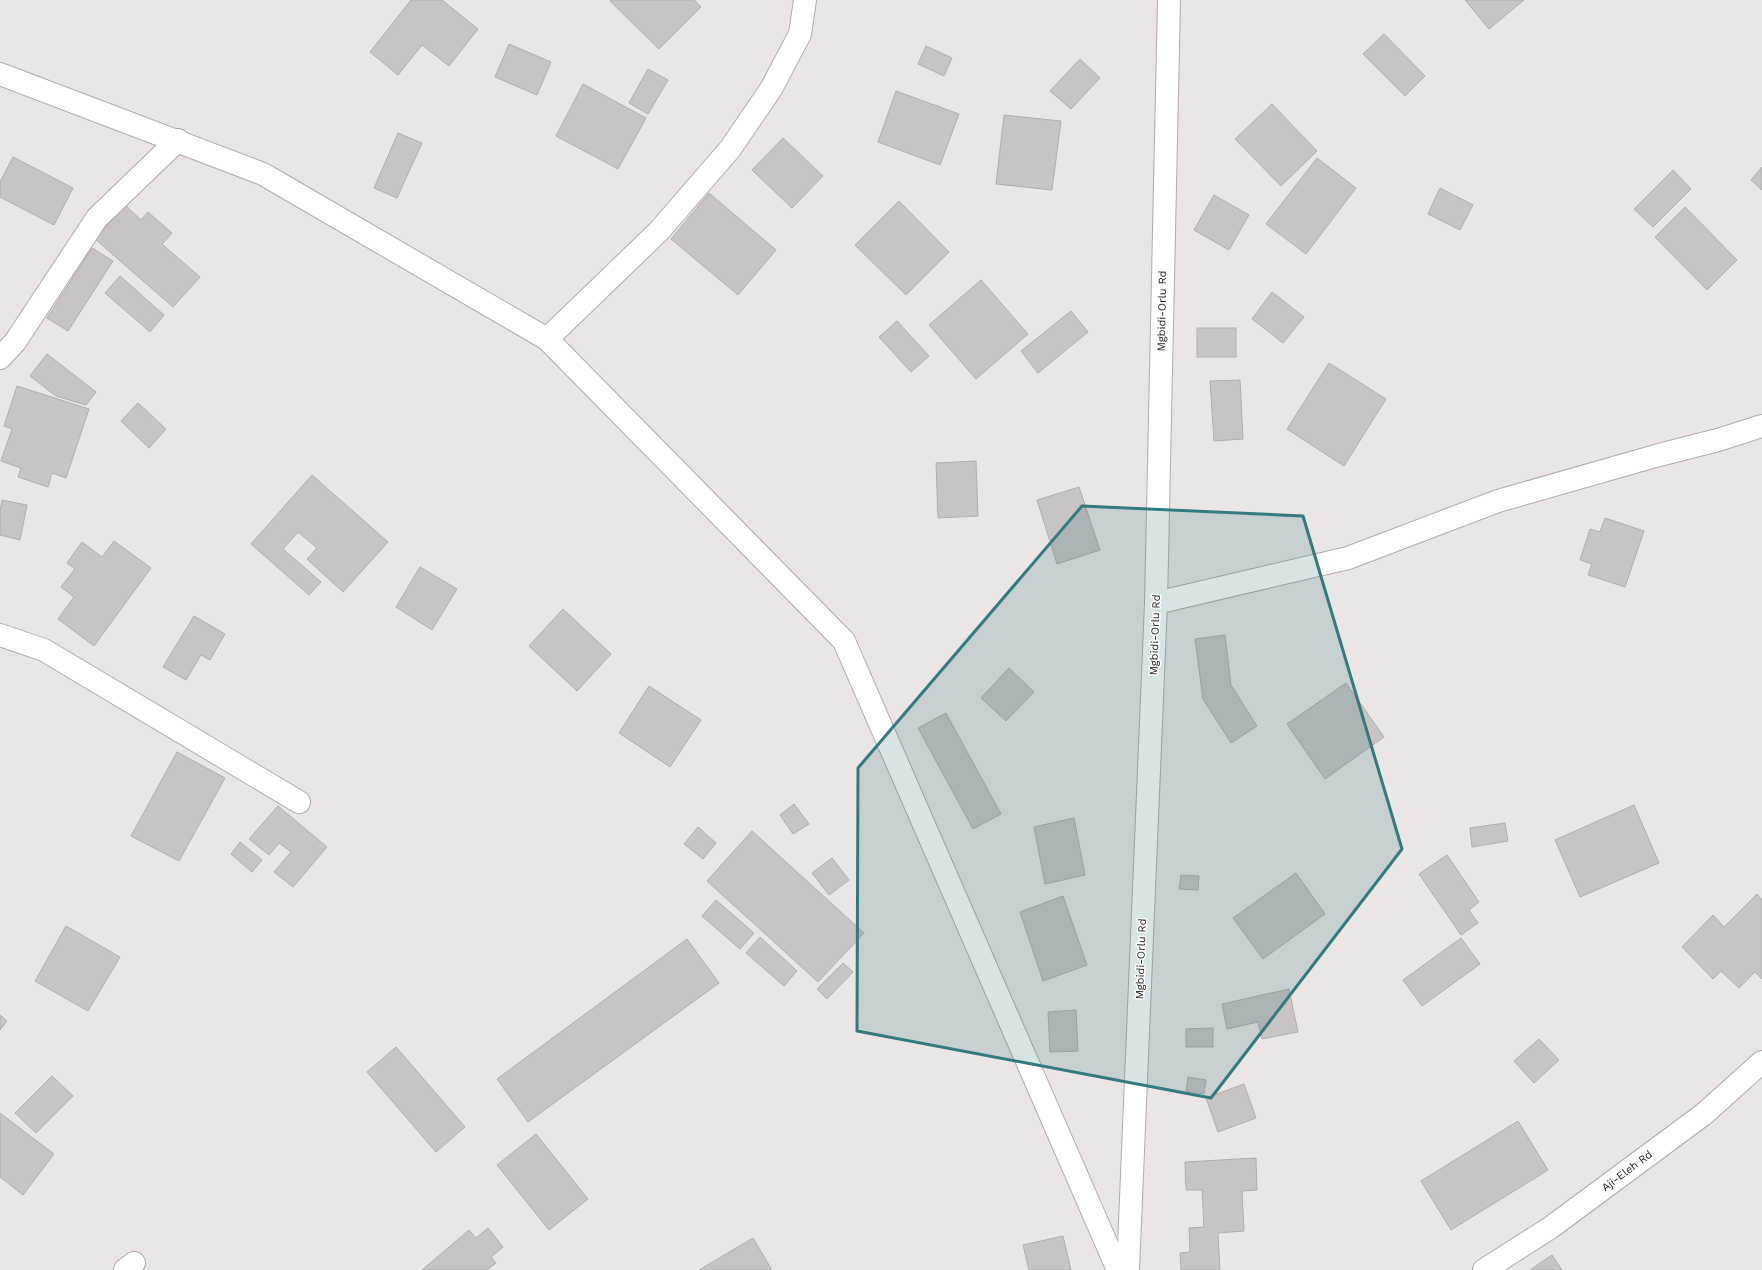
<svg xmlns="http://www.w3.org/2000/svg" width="1762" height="1270" viewBox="0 0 1762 1270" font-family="'Work Sans',sans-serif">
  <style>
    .building { fill: #c9c3c3; stroke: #b2acac }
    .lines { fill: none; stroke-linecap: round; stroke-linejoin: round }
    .street-casing { stroke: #b0abab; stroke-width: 24 }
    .secondary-casing { stroke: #b0abab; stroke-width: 24 }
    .street { stroke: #fff; stroke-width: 22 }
    .secondary { stroke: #fff; stroke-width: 22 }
    .marked { fill: #317a7e; fill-opacity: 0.2; stroke: #317a7e; stroke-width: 3; stroke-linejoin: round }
    .labels { text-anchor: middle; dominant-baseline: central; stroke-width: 3; stroke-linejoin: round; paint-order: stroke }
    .street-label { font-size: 11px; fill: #252323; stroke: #fff }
  </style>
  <rect width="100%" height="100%" fill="#ebe6e5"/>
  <!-- building -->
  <g class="building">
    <path d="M411,0H442L478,29L449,66L422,45L398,75L370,52Z"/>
    <path d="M611,0H694L701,7L659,49L610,1Z"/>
    <path d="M1465,0H1524L1489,29Z"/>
    <path d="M1384,34L1425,76L1405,96L1363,54Z"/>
    <path d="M509,44L551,62L537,95L495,77Z"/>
    <path d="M926,46L952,58L944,76L918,64Z"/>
    <path d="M1080,59L1100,78L1071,109L1050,91Z"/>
    <path d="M648,69L668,80L648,114L629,103Z"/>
    <path d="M583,84L646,118L618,169L556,136Z"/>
    <path d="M896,91L959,114L940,165L878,142Z"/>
    <path d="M1272,104L1317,151L1281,186L1235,139Z"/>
    <path d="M1004,115L1061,121L1052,190L996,184Z"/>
    <path d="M398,133L422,143L397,198L374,188Z"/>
    <path d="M783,138L823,176L792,208L752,170Z"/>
    <path d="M13,157L73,188L54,225L0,197V182Z"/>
    <path d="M1317,158L1356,188L1306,254L1266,224Z"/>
    <path d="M1762,167V190L1751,180Z"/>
    <path d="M1673,170L1691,189L1653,227L1634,209Z"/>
    <path d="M1440,188L1473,205L1460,230L1428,214Z"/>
    <path d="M709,193L776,250L738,295L671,239Z"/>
    <path d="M1214,195L1249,215L1229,250L1194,230Z"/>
    <path d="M899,201L949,252L906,295L855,245Z"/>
    <path d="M125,205L141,220L148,212L172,233L162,244L200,277L173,307L95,239Z"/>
    <path d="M1685,207L1737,260L1707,290L1655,237Z"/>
    <path d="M92,248L113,261L68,331L47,318Z"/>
    <path d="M120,276L164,315L150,332L105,293Z"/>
    <path d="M981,280L1028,334L976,379L929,325Z"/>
    <path d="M1272,292L1304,317L1283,343L1252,319Z"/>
    <path d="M1071,311L1088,332L1038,373L1021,351Z"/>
    <path d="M897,321L929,356L911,372L879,337Z"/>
    <rect x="1197" y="328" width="39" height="29"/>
    <path d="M47,354L96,392L86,405L56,396L30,376Z"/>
    <path d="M1329,363L1386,399L1344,466L1287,429Z"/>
    <path d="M1240,380L1243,439L1214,441L1210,381Z"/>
    <path d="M17,386L89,409L66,478L52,473L48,487L18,477L21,468L1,461L12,429L4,426Z"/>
    <path d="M138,403L166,429L149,448L121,421Z"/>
    <path d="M976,461L978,516L938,518L936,463Z"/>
    <path d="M312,475L388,542L343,592L307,559L317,548L298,532L283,549L321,582L309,595L251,544Z"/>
    <path d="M1079,487L1100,550L1057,564L1037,500Z"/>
    <path d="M2,500L27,505L20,540L0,535V511Z"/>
    <path d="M1605,518L1644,531L1625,587L1588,575L1592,564L1580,560L1590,529L1600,532Z"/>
    <path d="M114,541L151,568L94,646L58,619L74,597L61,587L75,569L67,563L82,542L102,557Z"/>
    <path d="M420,567L457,589L432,630L396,607Z"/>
    <path d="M563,609L611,654L577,691L529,646Z"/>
    <path d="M194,616L225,634L210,660L201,655L186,680L163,667Z"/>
    <path d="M1225,635L1231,685L1257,726L1231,743L1203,699L1195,639Z"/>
    <path d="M1009,668L1034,692L1006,721L981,698Z"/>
    <path d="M1346,683L1384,737L1325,779L1287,724Z"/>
    <path d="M649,686L701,720L670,767L619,733Z"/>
    <path d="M946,713L1001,814L973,829L918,728Z"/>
    <path d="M177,752L225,778L179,861L131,836Z"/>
    <path d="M794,804L809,824L793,834L780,815Z"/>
    <path d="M1634,805L1659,863L1580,897L1555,840Z"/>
    <path d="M278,806L327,847L293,887L274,872L291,852L279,843L269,855L249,839Z"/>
    <path d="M1074,818L1085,875L1045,884L1034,827Z"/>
    <path d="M1505,823L1508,841L1472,847L1470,828Z"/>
    <path d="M698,827L716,843L703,859L684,844Z"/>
    <path d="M752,831L864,933L818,982L707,881Z"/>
    <path d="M240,842L262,860L252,872L231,854Z"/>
    <path d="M1447,855L1479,902L1469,910L1478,923L1461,935L1419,874Z"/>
    <path d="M832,858L849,880L829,895L812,873Z"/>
    <path d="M1296,873L1325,914L1263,959L1233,918Z"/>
    <path d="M1181,875L1199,876L1198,890L1179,889Z"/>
    <path d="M1757,894L1762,900V979L1755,972L1739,988L1721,971L1713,979L1682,947L1713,915L1724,927Z"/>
    <path d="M1063,896L1087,965L1043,981L1020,912Z"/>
    <path d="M716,900L754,933L740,949L702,916Z"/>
    <path d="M66,926L120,957L88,1011L35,981Z"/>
    <path d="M760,937L797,971L784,986L746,953Z"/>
    <path d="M1461,938L1480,964L1422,1006L1403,980Z"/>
    <path d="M687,939L719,983L528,1122L497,1079Z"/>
    <path d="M843,963L853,972L827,999L817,989Z"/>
    <path d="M1289,989L1298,1032L1262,1039L1258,1022L1227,1029L1222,1004Z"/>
    <path d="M1076,1010L1078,1051L1050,1052L1048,1012Z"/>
    <path d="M0,1015L7,1021L0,1030Z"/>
    <path d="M1213,1028V1047H1186V1029Z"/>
    <path d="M1539,1039L1559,1060L1534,1083L1514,1061Z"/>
    <path d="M396,1047L465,1127L436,1152L367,1072Z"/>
    <path d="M52,1076L73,1096L36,1133L15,1113Z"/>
    <path d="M1188,1077L1206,1080L1204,1094L1186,1091Z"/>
    <path d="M1244,1084L1256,1118L1218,1132L1206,1098Z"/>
    <path d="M0,1113L54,1154L23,1195L0,1177Z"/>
    <path d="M1518,1121L1548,1170L1451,1230L1421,1181Z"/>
    <path d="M536,1134L588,1199L549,1230L497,1165Z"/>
    <path d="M1256,1158L1257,1190L1242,1191L1244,1231L1218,1233L1220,1270H1181L1180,1253L1190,1252L1189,1228L1204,1227L1202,1190H1186L1185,1162Z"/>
    <path d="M488,1228L503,1247L491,1257L496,1263L487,1270H422L469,1230L476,1238Z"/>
    <path d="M1063,1236L1071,1270H1029L1023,1245Z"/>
    <path d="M753,1238L772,1270H699Z"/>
    <path d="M1552,1255L1562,1270H1530Z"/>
  </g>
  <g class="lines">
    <!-- street casing -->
    <g class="street-casing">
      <g id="street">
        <path d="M0,74L263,174L547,339L844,641L1118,1270"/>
        <path d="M547,339L659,231L730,149L771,89L800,34L805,0"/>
        <path d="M0,358L15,342L97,218L178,140"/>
        <path d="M1156,603L1348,558L1498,501L1659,455L1718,440L1762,426"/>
        <path d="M0,635L44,650L299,802"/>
        <path d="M125,1270L134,1263"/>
        <path d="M1484,1270L1550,1228L1704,1114L1762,1062"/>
      </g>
    </g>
    <!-- secondary casing -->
    <g class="secondary-casing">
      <path id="secondary" d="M1128,1270L1156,603L1169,0"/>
    </g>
    <!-- street -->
    <use href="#street" class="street"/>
    <!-- secondary -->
    <use href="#secondary" class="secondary"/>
  </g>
  <!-- marked area -->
  <path class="marked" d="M1082,506L1303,516L1402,849L1211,1098L857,1031L858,768Z"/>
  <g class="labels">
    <!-- street labels -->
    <g class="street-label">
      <text transform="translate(1162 311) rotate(-89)">Mgbidi-Orlu Rd</text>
      <text transform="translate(1155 635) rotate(-88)">Mgbidi-Orlu Rd</text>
      <text transform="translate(1141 959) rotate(-88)">Mgbidi-Orlu Rd</text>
      <text transform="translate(1627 1171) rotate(-37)">Aji-Eleh Rd</text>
    </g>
  </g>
</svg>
